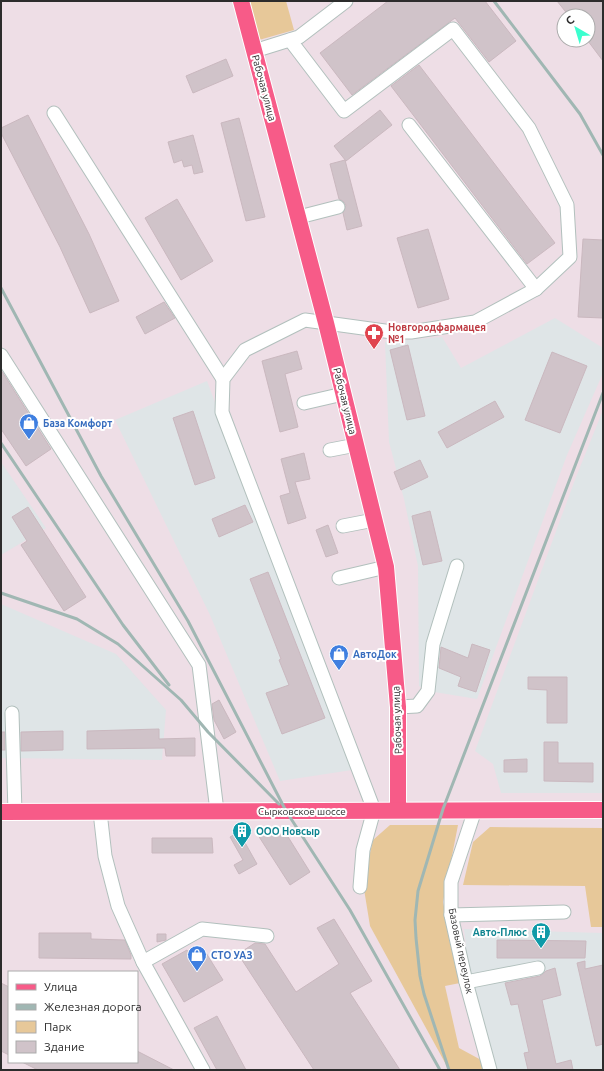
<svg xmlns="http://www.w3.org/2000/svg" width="604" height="1071" viewBox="0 0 604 1071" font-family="Ubuntu,sans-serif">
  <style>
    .industrial { fill: #dfe5e7 }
    .green { fill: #e7c899 }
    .building { fill: #d0c3c9; stroke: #cab8bf }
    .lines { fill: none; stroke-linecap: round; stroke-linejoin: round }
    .minor-casing { stroke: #b2c0bd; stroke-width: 15 }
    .major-casing { stroke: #fff; stroke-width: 18 }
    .minor { stroke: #fff; stroke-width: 13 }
    .major { stroke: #f75b88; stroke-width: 16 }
    .rail { stroke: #a0b7b3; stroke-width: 3 }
    .labels { text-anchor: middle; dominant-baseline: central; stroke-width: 4; stroke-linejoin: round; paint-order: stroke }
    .street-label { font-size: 10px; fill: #2c2c2c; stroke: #fff }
    .health-label { font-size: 10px; font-weight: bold; fill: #be3a42; stroke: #fff; text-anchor: start }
    .shop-label { font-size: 10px; font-weight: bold; fill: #366cbe; stroke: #fff; text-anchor: start }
    .culture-label { font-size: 10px; font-weight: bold; fill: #0d838f; stroke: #fff; text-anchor: start }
  </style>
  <rect width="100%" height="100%" fill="#eedee6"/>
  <!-- industrial -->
  <g class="industrial">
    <path d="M555,318L603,348V373L567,455L477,699L428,691L419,686L418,566L404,499L389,442L385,342L442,337L461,368Z"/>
    <path d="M207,381L352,770L280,781L210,615L115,420Z"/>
    <path d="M603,410V793H501L493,764L475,751L576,477Z"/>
    <path d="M1,462L46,528L1,555Z"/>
    <path d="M1,604L116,654L166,710L162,760L1,758Z"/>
    <path d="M464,929L603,933V1070H496L469,973Z"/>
  </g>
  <!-- green -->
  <g class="green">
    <path d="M248,1H286L294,30L259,40Z"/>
    <path d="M390,825H458L443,902L460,983L445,986L459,1048L483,1061L486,1070H449L370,926L363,883L373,840Z"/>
    <path d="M490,827L603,828V927H591L585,886L463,885L473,842Z"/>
  </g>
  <!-- building -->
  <g class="building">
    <path d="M388,1H485L516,41L489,62L455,18L352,95L320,53Z"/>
    <path d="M557,1H603V61L588,41V16H569Z"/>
    <path d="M226,59L233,76L193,93L186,76Z"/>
    <path d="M419,65L555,243L527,264L391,86Z"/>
    <path d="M380,110L392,125L346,161L334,146Z"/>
    <path d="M28,115L89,234L119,301L90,313L60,247L1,133V128Z"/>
    <path d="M239,118L265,217L246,221L221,123Z"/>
    <path d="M193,135L203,172L194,174L192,165L184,167L182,160L174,163L168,142Z"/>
    <path d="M345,160L362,226L347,230L343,213L346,205L343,201L339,199L330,164Z"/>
    <path d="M177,199L213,261L181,280L145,218Z"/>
    <path d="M428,229L449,299L418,308L397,238Z"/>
    <path d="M583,239L603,240V318L578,317Z"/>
    <path d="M164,302L175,318L145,334L136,317Z"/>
    <path d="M408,345L425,416L407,420L390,350Z"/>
    <path d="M297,351L302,369L285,374L298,427L280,432L262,361Z"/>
    <path d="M552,352L587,366L560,433L525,420Z"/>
    <path d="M1,370L51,449L26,466L1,429Z"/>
    <path d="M495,401L504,417L447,448L438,432Z"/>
    <path d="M193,411L215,478L195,485L173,418Z"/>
    <path d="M304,453L310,479L295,482L306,518L288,524L280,496L290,493L281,459Z"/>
    <path d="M420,460L428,477L401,490L394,472Z"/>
    <path d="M245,505L253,522L219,537L212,519Z"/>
    <path d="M28,507L86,597L64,611L21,545L27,541L12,517Z"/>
    <path d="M430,511L442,561L423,565L412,516Z"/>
    <path d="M328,525L338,553L326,557L316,530Z"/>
    <path d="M268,572L325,718L282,734L266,693L289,685L279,660L281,659L250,579Z"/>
    <path d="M472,644L490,650L476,692L458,686L461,677L439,668L441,647L468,658Z"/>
    <path d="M528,677H567V723H547V690L528,689Z"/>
    <path d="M219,700L236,732L224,739L214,720L212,704Z"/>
    <path d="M159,729V739L195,738V756H166L165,748L87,749V731Z"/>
    <path d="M63,731V750L21,751V732Z"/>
    <rect x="1" y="732" width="4" height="18"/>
    <path d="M544,742H558V763H593V782L544,781Z"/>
    <path d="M527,759V772H504V760Z"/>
    <path d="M239,832L257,864L239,874L234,865L243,860L230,837Z"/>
    <path d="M256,832H285L310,872L290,885Z"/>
    <path d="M152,838H212L213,853H152Z"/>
    <path d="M334,919L372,981L350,993L400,1070H314L238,954L255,943L265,944L296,992L339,964L317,928Z"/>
    <path d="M39,933H91V939L125,940L131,955V959L39,958Z"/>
    <path d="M157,934H166V940L157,942Z"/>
    <path d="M497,940L586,941L585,958H497Z"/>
    <path d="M187,950L194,961L206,953L223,980L184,1002L162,964Z"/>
    <path d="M585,961V969L603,965V1044L596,1046L577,963Z"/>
    <path d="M555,968L561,995L542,1000L556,1064L571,1060L573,1070H528L524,1053L529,1052L518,1004L511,1005L505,983L540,976L546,971Z"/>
    <path d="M1,983L9,987V1055L1,1051Z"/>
    <path d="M217,1016L246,1070H217L194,1028Z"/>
    <path d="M137,1051L174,1070H38L22,1062H137Z"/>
  </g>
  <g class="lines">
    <!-- minor casing -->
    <g class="minor-casing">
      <g id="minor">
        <path d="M290,40L344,111L453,29L529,128L567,205L570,257L536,289L475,322L411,332H392L305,320L245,350L223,379L222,412L374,810L363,850L360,887"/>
        <path d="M254,51L299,37L346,1"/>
        <path d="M54,113L223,379"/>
        <path d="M409,125L536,289"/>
        <path d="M299,217L338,207"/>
        <path d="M1,355L199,665L217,811"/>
        <path d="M304,403L343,394"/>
        <path d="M330,450L356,445"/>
        <path d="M343,526L374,520"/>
        <path d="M339,578L386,567"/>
        <path d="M398,707L417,706L428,691L433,644L457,566"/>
        <path d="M12,713L15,812"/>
        <path d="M475,810L451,882V915L466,982L490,1070"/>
        <path d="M100,812L105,856L118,906L143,962L203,1070"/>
        <path d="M451,915L564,912"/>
        <path d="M143,962L202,929L267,936"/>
        <path d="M466,982L538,968"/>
      </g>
    </g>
    <!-- major casing -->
    <g class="major-casing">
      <g id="major">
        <path d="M241,1L326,323L386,567L398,707V810"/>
        <path d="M1,812L603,810"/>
      </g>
    </g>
    <!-- minor -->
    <use href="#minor" class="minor"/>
    <!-- major -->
    <use href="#major" class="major"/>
    <!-- rail -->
    <g class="rail">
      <path d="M494,1L580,114L603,155"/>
      <path d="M1,288L101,476L188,621L286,811L350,910L440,1070"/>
      <path d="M1,443L123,625L169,685"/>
      <path d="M1,593L77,619L118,644L181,700L208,732L279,804"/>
      <path d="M449,1070L424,994L420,976L416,938L415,920L418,891L443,809L603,393"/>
    </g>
  </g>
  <!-- icons -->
  <defs>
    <g id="pharmacy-pin" transform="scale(1)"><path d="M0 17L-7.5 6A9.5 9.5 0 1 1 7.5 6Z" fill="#e0444e" stroke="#fff"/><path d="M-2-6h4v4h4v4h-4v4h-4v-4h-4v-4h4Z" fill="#fff"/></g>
    <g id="shop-pin" transform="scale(1)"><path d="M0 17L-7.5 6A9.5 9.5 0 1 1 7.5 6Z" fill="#3f7fe0" stroke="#fff"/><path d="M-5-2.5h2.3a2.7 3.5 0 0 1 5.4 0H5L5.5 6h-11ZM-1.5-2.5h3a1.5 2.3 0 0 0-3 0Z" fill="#fff"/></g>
    <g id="building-pin" transform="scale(1)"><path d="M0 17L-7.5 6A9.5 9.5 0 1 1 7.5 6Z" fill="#0f9aa8" stroke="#fff"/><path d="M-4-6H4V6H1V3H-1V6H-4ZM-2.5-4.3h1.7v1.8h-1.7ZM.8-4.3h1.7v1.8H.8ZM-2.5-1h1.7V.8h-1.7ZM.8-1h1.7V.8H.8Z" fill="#fff"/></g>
  </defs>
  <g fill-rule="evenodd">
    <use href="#pharmacy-pin" x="374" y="333"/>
    <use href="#shop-pin" x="29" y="423"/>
    <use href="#shop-pin" x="339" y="654"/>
    <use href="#building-pin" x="242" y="831"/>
    <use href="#building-pin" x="541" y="932"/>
    <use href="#shop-pin" x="197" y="955"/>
  </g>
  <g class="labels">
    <!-- street labels -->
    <g class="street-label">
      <text transform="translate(264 88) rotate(75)">Рабочая улица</text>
      <text transform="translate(345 401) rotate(76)">Рабочая улица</text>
      <text transform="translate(397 720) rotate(-92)">Рабочая улица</text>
      <text x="302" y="811">Сырковское шоссе</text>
      <text transform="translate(461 951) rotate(78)">Базовый переулок</text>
    </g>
    <!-- health labels -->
    <g class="health-label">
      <text x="388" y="327">Новгородфармацея<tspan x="388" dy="12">№1</tspan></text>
    </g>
    <!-- shop labels -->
    <g class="shop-label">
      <text x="43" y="423">База Комфорт</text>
      <text x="353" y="654">АвтоДок</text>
      <text x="211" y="955">СТО УАЗ</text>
    </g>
    <!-- culture labels -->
    <g class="culture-label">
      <text x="256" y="831">ООО Новсыр</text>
      <text x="527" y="932" text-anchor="end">Авто-Плюс</text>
    </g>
  </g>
  <!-- border -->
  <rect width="604" height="1071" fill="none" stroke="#2c2c2c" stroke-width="4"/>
  <!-- legend -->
  <rect x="8" y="971" width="130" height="92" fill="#ffffff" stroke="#ababab"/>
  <rect x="16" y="984" width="20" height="6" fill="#f75b88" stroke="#ababab"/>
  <text x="44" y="991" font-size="12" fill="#2c2c2c">Улица</text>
  <rect x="16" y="1004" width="20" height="6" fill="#a0b7b3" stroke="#ababab"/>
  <text x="44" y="1011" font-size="12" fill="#2c2c2c">Железная дорога</text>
  <rect x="16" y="1021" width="20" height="12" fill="#e7c899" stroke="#ababab"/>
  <text x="44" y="1031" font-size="12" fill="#2c2c2c">Парк</text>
  <rect x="16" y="1041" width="20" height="12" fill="#d0c3c9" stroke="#ababab"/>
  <text x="44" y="1051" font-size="12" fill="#2c2c2c">Здание</text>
  <!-- north arrow -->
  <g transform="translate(576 28) rotate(322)"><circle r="19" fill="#ffffff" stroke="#ababab"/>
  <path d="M0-3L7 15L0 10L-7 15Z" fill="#3bffcf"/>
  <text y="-6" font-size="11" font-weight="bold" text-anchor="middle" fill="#2c2c2c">С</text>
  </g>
</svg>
